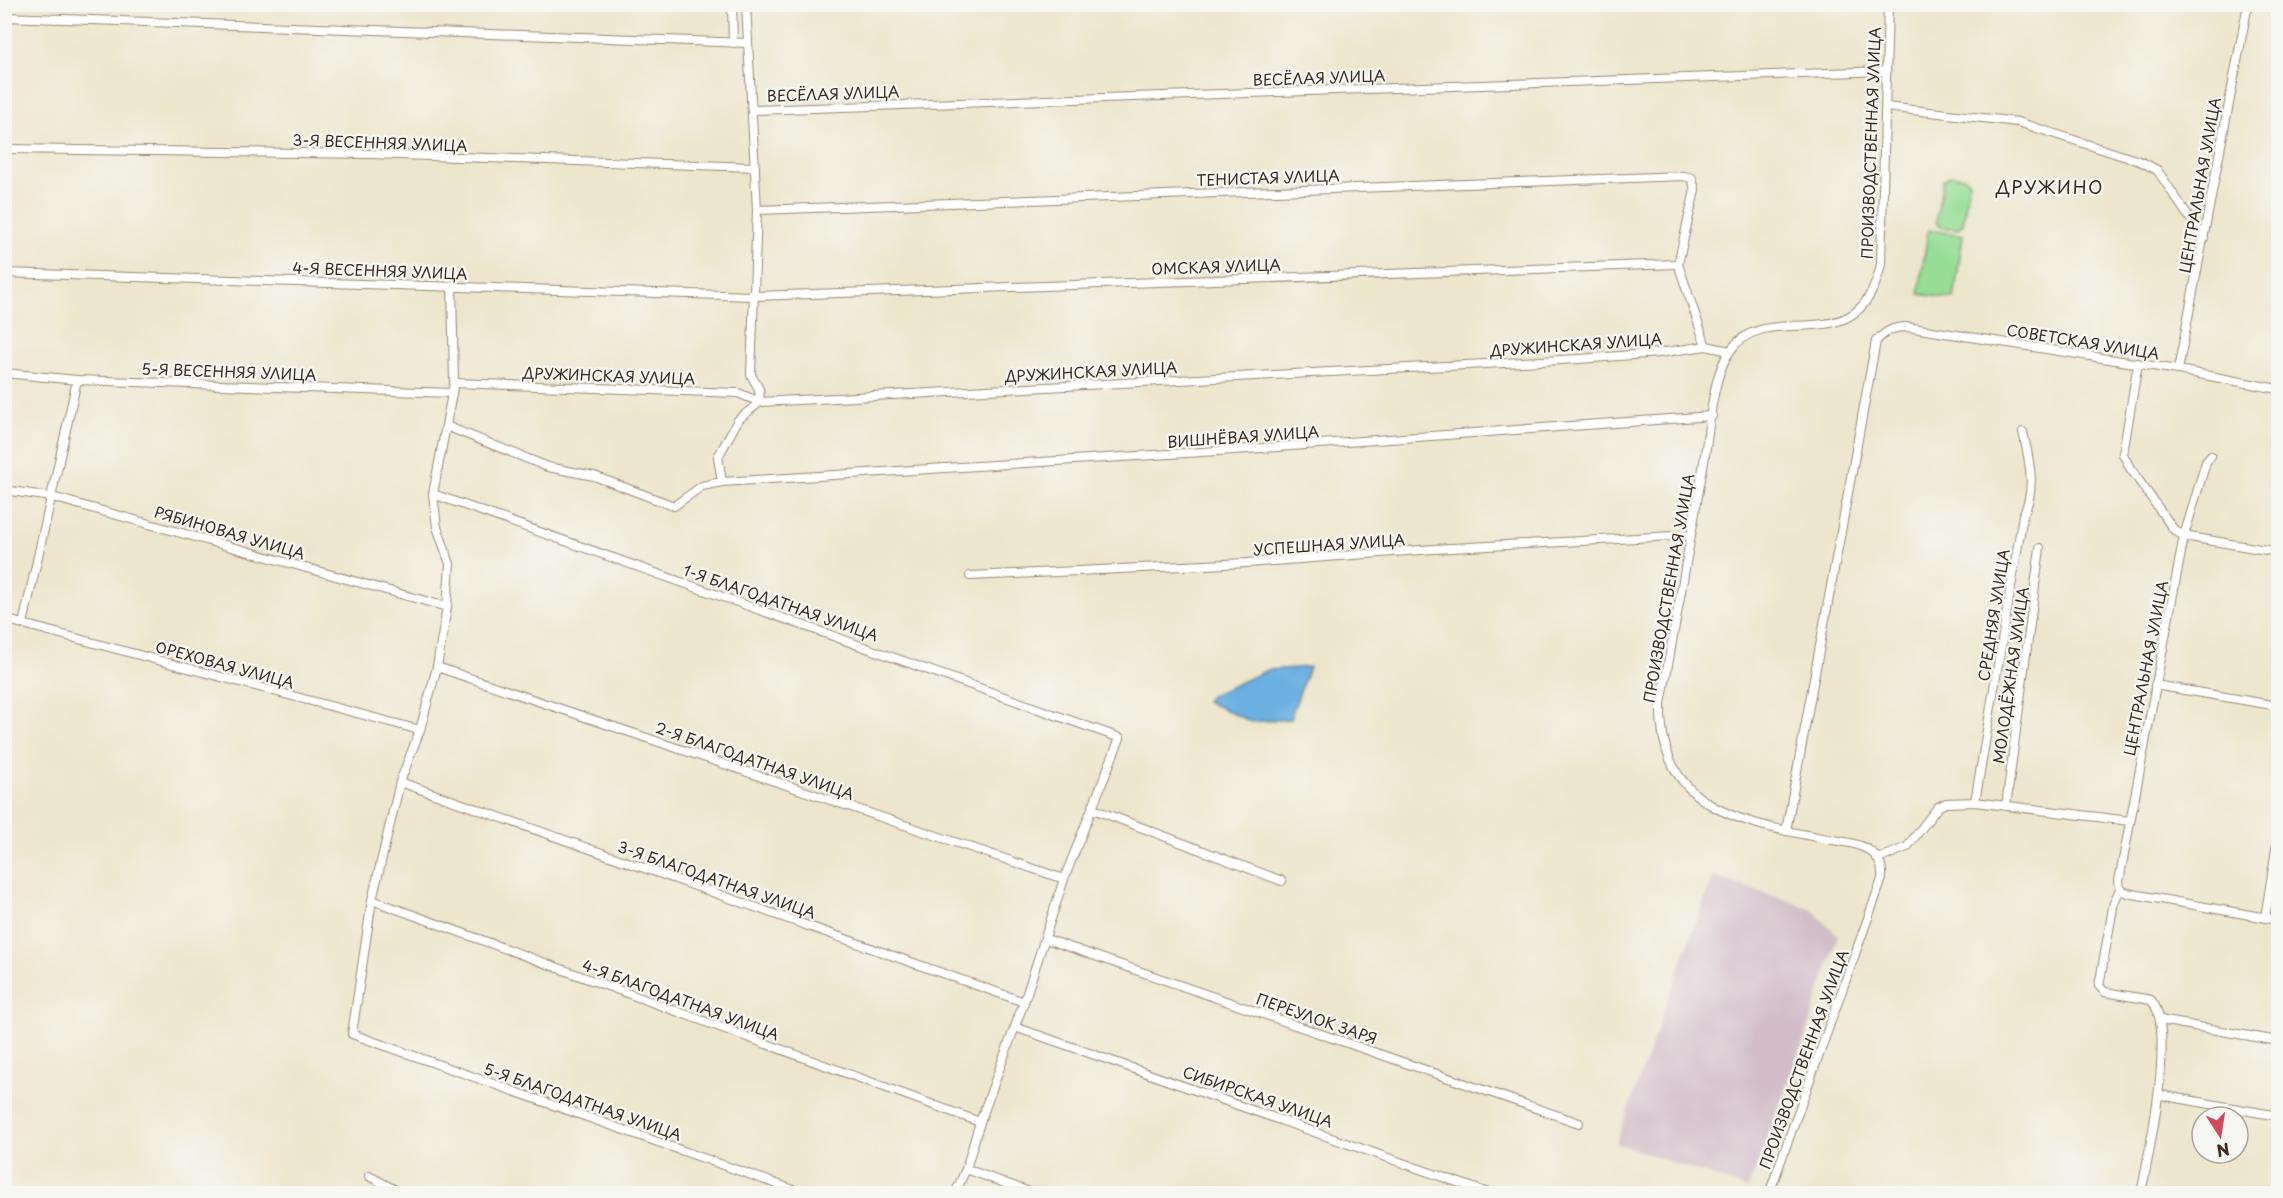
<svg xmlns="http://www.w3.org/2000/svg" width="2283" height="1198" viewBox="0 0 2283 1198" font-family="'Playpen Sans',sans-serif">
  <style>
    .industrial { fill: #d2bdc8 }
    .green { fill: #97dd96; stroke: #69845a; stroke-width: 1.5 }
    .water { fill: #6cafe1; stroke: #546c80; stroke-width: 1.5 }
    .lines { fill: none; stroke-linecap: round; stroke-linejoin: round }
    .minor-casing { stroke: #948875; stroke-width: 10 }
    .minor { stroke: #fff; stroke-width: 8 }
    .labels { text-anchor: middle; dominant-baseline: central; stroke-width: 5; stroke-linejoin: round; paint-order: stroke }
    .street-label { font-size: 15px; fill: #3b2a1e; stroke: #f6f6f2 }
    .quarter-label { font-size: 18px; letter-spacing: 1.5px; fill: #3b2a1e; stroke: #f6f6f2 }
  </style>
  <rect width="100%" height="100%" fill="#f6f6f2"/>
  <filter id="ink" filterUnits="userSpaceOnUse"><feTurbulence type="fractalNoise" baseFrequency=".0167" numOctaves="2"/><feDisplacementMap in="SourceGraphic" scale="12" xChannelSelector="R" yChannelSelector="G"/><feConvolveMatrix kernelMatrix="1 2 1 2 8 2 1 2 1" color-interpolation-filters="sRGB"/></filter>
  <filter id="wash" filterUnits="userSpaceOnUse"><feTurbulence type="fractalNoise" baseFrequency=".008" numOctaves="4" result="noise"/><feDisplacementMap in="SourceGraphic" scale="24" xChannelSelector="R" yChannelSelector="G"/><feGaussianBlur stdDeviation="1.35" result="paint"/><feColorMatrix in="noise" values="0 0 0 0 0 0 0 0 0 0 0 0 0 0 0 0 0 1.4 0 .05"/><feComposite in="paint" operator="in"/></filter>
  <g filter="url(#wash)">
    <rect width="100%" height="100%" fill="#ede6cc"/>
    <!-- industrial -->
    <path class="industrial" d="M1713,876L1810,908L1838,935L1804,1040L1748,1189L1616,1143Z"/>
    <!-- green -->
    <g class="green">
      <path d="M1951,175L1964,177L1969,182L1963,224L1957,229L1942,227L1936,222L1943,180Z"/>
      <path d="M1928,230L1963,235L1954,299L1919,294Z"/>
    </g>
    <!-- water -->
    <path class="water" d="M1309,667L1290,719L1251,722L1206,701L1210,696L1267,670Z"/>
  </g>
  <g filter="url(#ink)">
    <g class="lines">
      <!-- minor casing -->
      <g class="minor-casing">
        <g id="minor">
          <path d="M732,4L733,43"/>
          <path d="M4,17L748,43"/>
          <path d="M1886,107L2018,122L2142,162L2157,170L2204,239"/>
          <path d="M753,110L1886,71"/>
          <path d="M4,149L370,154L755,167"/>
          <path d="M757,210L1684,176L1692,178L1695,190L1678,264L1706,346"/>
          <path d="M4,273L754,296L1678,264"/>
          <path d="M452,285L454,383L433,494L437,527L450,564L447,607L437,667L420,730L400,782L372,900L352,1034L805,1194"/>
          <path d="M2138,363L2123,454L2130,468L2174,530L2184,536L2278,552"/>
          <path d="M2178,370L2248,4"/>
          <path d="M4,373L77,380L452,393"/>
          <path d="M454,383L738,393L760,402L1579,359L1659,353L1706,346L1730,351"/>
          <path d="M446,426L548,467L594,476L674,506L702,486L722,482L718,457L738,420L760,402L759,389L751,375L757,210L746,4"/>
          <path d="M722,482L1234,450L1712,416"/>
          <path d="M4,490L52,497L447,607"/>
          <path d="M433,494L1120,738L1064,879L1024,1002L980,1122L966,1169L955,1194"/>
          <path d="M970,576L1247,563L1434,549L1691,535"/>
          <path d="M4,619L420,730"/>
          <path d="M23,624L77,380"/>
          <path d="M437,667L1064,879"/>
          <path d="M2155,685L2278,706"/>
          <path d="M400,782L1024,1002"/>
          <path d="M1975,802L2023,515C2037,489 2029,459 2023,432"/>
          <path d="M2006,806L2040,548"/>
          <path d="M1093,809L1282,881"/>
          <path d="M1786,831L1876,341C1886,331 1893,327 1907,327L2178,370L2278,389"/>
          <path d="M1878,859L1907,847L1938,807L1946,803L1975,802L2130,821"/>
          <path d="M2120,889L2119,881L2184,536L2206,462L2211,456"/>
          <path d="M2120,889L2114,902L2099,986L2105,992L2151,1000C2177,1027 2148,1157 2141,1194"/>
          <path d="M2120,889L2127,893L2278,920"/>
          <path d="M372,900L980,1122"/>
          <path d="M2265,918L2278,837"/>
          <path d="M1046,939L1579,1123"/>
          <path d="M2160,1020L2278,1041"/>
          <path d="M1015,1027L1491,1194"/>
          <path d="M2160,1095L2278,1116"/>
          <path d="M966,1169L1035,1194"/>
          <path d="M369,1176L403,1194"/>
          <path d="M1769,1194L1882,879C1883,868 1880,858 1870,851C1856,841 1833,841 1817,837C1734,821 1659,806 1661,704C1675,623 1690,543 1704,462C1709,431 1712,376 1730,351C1769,295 1860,367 1881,264L1888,4"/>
        </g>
      </g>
      <!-- minor -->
      <use href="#minor" class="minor"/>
    </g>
  </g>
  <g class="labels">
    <!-- street labels -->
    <g class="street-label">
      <text transform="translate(1319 77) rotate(-2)">ВЕСЁЛАЯ УЛИЦА</text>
      <text transform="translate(833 93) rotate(-2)">ВЕСЁЛАЯ УЛИЦА</text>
      <text transform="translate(380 142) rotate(2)">3-Я ВЕСЕННЯЯ УЛИЦА</text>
      <text transform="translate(1870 143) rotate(-88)">ПРОИЗВОДСТВЕННАЯ УЛИЦА</text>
      <text transform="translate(1268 177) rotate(-2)">ТЕНИСТАЯ УЛИЦА</text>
      <text transform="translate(2199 185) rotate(-80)">ЦЕНТРАЛЬНАЯ УЛИЦА</text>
      <text transform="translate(1216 266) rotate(-2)">ОМСКАЯ УЛИЦА</text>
      <text transform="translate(380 270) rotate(2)">4-Я ВЕСЕННЯЯ УЛИЦА</text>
      <text transform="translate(2083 341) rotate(9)">СОВЕТСКАЯ УЛИЦА</text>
      <text transform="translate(1576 344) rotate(-4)">ДРУЖИНСКАЯ УЛИЦА</text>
      <text transform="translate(229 371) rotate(2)">5-Я ВЕСЕННЯЯ УЛИЦА</text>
      <text transform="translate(1091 371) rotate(-3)">ДРУЖИНСКАЯ УЛИЦА</text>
      <text transform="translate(609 375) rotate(2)">ДРУЖИНСКАЯ УЛИЦА</text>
      <text transform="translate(1243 436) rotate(-4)">ВИШНЁВАЯ УЛИЦА</text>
      <text transform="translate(230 532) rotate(16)">РЯБИНОВАЯ УЛИЦА</text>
      <text transform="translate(1329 544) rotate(-4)">УСПЕШНАЯ УЛИЦА</text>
      <text transform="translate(1668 588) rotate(-80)">ПРОИЗВОДСТВЕННАЯ УЛИЦА</text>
      <text transform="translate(781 602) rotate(19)">1-Я БЛАГОДАТНАЯ УЛИЦА</text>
      <text transform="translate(1993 615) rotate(-81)">СРЕДНЯЯ УЛИЦА</text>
      <text transform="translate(225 664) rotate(15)">ОРЕХОВАЯ УЛИЦА</text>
      <text transform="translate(2145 668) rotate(-79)">ЦЕНТРАЛЬНАЯ УЛИЦА</text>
      <text transform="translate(2010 675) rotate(-82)">МОЛОДЁЖНАЯ УЛИЦА</text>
      <text transform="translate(755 760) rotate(19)">2-Я БЛАГОДАТНАЯ УЛИЦА</text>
      <text transform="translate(717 879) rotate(19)">3-Я БЛАГОДАТНАЯ УЛИЦА</text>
      <text transform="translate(681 999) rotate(20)">4-Я БЛАГОДАТНАЯ УЛИЦА</text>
      <text transform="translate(1317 1018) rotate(19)">ПЕРЕУЛОК ЗАРЯ</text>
      <text transform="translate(1803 1059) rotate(-70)">ПРОИЗВОДСТВЕННАЯ УЛИЦА</text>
      <text transform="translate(1258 1096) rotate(19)">СИБИРСКАЯ УЛИЦА</text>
      <text transform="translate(583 1101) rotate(19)">5-Я БЛАГОДАТНАЯ УЛИЦА</text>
    </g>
    <!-- quarter labels -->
    <g class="quarter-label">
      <text x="2050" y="186">ДРУЖИНО</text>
    </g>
  </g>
  <!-- margin -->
  <rect width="2283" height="1198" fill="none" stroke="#f6f6f2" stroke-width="24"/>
  <!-- north arrow -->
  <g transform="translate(2220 1135) rotate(168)"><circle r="28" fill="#f6f6f2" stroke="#aba49d" stroke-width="1.5"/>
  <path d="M0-4.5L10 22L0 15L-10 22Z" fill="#d1495b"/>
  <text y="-9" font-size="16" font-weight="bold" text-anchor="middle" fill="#3b2a1e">N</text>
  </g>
</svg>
